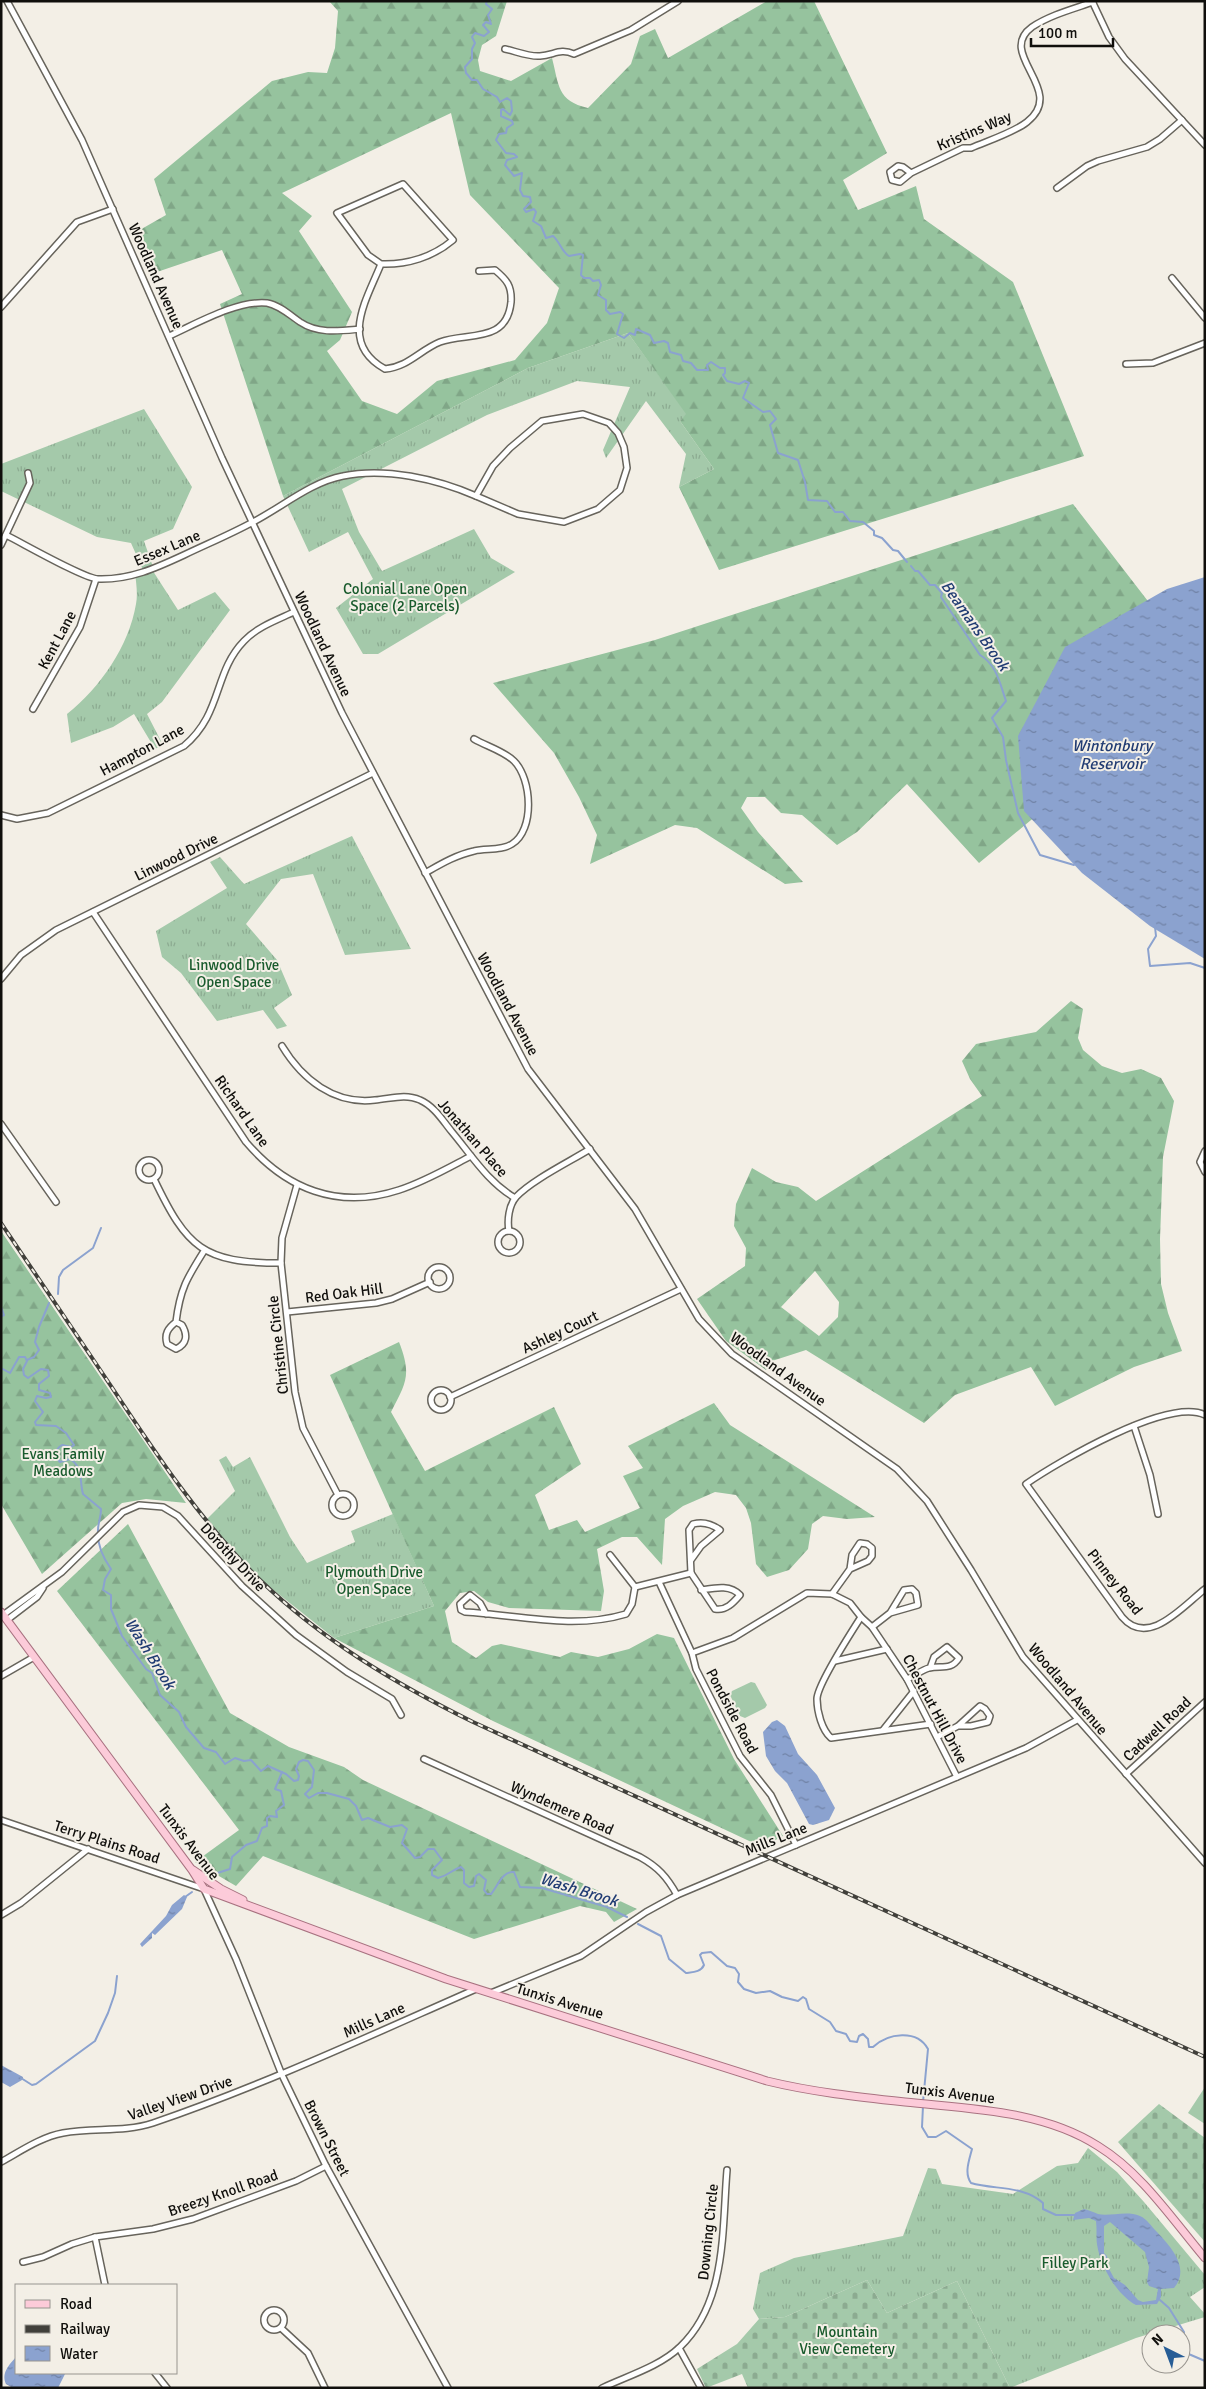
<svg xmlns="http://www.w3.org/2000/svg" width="1206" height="2389" viewBox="0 0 1206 2389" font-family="Signika,sans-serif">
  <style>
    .grass { fill: url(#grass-tufts) }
    .forest { fill: url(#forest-firs); fill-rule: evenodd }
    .cemetery { fill: url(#cemetery-stones) }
    .garden { fill: #a4c9aa }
    .water { fill: url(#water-ripples); fill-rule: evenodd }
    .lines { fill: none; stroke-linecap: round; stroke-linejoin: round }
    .stream { stroke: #8ba2cf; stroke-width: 2 }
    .minor-casing { stroke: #67645c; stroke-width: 8 }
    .major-casing { stroke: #a87280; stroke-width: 9 }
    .minor { stroke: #fff; stroke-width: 5 }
    .major { stroke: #fccbd9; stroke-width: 7 }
    .rail-casing { stroke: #41403b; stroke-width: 4 }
    .rail { stroke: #f3efe6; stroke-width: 2; stroke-dasharray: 5.5; stroke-linecap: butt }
    .labels { text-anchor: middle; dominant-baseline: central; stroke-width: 4; stroke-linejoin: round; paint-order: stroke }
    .street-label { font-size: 15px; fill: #100f0c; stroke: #f3efe6 }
    .park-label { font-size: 15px; fill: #195b2d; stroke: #f3efe6 }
    .water-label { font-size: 16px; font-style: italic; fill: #213c73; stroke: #f3efe6 }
  </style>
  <defs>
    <pattern id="grass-tufts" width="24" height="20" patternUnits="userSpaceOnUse" patternTransform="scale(1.25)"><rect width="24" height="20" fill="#a4c9aa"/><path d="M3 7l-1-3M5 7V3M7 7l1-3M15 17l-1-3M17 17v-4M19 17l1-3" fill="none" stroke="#8cab91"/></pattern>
    <pattern id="forest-firs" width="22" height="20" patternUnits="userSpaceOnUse" patternTransform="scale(1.25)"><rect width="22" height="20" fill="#96c39e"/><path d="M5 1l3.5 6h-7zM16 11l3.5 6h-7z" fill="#80a687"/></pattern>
    <pattern id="cemetery-stones" width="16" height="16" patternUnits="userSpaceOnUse" patternTransform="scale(1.25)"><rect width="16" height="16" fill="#a4c9aa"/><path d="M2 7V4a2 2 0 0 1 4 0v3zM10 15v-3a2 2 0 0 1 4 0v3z" fill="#8cab91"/></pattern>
    <pattern id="water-ripples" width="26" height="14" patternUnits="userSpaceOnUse" patternTransform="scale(1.25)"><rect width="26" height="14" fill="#8ba2cf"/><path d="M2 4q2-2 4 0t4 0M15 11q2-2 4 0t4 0" fill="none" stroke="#7082a6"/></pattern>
  </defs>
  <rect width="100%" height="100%" fill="#f3efe6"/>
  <!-- grass -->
  <g class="grass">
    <path d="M628,333L687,414L680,421L714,469L679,487L686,454L646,401L606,458L603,450L630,387L577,381L487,415L342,489L359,532L382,571L474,529L491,558L515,572L378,654H363L336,608L373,579L348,532L309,552L283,496L528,368Z"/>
    <path d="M144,409L192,487L173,529L144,541L153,567L151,568L178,610L215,592L230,610L162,702L147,714L163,745L155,749L134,714L113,727L71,743L67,714C100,688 129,646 136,604C138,594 136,582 135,572L143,570L131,543L97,537L1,491V464Z"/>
    <path d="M352,836L411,949L345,955L313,874L281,879L246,924L277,960L292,995L274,1008L287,1026L277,1029L263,1010L217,1021L181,973L162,957L156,931L227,888L210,862L220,857L244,884Z"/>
    <path d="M226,1456L233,1467L250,1457L290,1537L307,1563L355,1542L351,1531L393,1514L434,1606L334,1638L262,1581L206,1520L235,1491L219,1460Z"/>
    <path d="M1088,2148L1117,2172L1144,2202L1205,2275V2287L1190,2297L1205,2314V2317L1136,2338L1010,2388L957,2281L887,2313L867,2280L785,2317L759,2319L753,2309L760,2273L794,2258L903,2236L928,2168L936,2169L942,2184L1013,2194L1057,2166L1078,2163Z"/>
  </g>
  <!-- forest -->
  <g class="forest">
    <path d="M329,1H507L496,36L482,45L478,60L480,71L511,81L552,58C559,85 557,101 588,108L631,64L640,36L655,29L668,58L767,1H814L887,153L843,180L858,210L916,186L924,219L1013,282L1084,456L719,570L679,487L714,469L680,421L686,414L628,333L528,368L283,496L220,304L242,294L222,250L151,274L138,231L166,215L154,179L272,81L308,72L327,73L335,48L338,11ZM451,113L470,195L559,288L547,323L515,360L437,381L397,414L362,401L327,351L340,340L352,312L299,231L312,216L282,193Z"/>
    <path d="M1073,504L1198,666L1060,796L979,863L907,784L857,832L837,845L802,815L781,813L765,797H747L741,808L758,832L803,882L785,884L697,828L675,825L590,864L597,835L579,797L554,753L493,683L655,640Z"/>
    <path d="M1071,1001L1083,1009L1078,1038L1083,1050L1102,1066L1122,1073L1141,1069L1161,1078L1174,1101L1163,1157L1160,1239L1161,1284L1168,1313L1182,1351L1134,1367L1055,1406L1031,1367L955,1395L924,1423L806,1350L772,1361L766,1370L726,1341L697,1299L745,1266L746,1248L734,1226L736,1204L752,1168L776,1182L798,1187L816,1201L982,1096L970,1079L962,1061L976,1044L1036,1032ZM815,1271L839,1302L838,1317L819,1336L781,1307Z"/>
    <path d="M1,1231L186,1503L146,1499L122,1503L42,1574L1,1504Z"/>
    <path d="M399,1342C412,1375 406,1383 391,1412L425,1471L554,1407L581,1464L535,1495L549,1530L577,1520L585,1532L640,1508L623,1476L643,1468L628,1446L714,1403L730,1425L875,1517L847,1519L823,1516L812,1524L808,1549L789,1570L767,1577L756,1564L751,1523L746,1508L736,1495L715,1492L683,1506L665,1519L662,1565L637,1537H622L597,1549L604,1591L601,1611L509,1608L488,1602L474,1591L460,1593L445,1611L452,1642L476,1658L492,1646L501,1644L560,1657L571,1652L598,1657L629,1649L657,1634L674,1638L734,1759L783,1836L762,1847L493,1721L334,1638L434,1606L330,1375Z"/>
    <path d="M128,1524L230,1713L289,1747L344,1767L363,1780L637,1909L614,1922L606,1912L580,1906L474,1939L263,1856L236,1886L195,1862L239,1830L57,1591Z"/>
  </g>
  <!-- cemetery -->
  <g class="cemetery">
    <path d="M1159,2104L1205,2138V2242L1118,2142Z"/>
    <path d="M867,2280L887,2313L957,2281L1010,2388H748L742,2374L706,2388L697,2369L737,2344L759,2319L785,2317Z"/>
  </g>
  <!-- garden -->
  <g class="garden">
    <path d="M751,1682L755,1683L767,1705L765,1708L745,1718L740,1716L730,1695L732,1691Z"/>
    <path d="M1205,2087V2124L1188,2113Z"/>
  </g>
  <!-- water -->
  <g class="water">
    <path d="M1205,577V959L1150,926L1082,873L1024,811L1018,736L1065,647L1167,589Z"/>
    <path d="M777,1720L785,1726L798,1754L817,1775L835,1808L829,1820L813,1825L809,1824L787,1783L775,1771L766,1756L763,1732L772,1722Z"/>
    <path d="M184,1895L187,1897L182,1909L155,1935L152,1933V1938L142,1947L140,1944L166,1916L172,1905Z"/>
    <path d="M1,2065L23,2077L22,2080L10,2087L1,2082Z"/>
    <path d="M1084,2209C1089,2210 1093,2212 1098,2214C1109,2217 1126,2210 1140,2216C1147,2219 1151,2226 1157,2232C1170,2246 1191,2268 1174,2288L1161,2289V2297L1157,2304L1136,2305C1117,2295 1100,2266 1097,2244C1096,2237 1097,2229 1096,2221L1089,2218L1073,2220L1075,2213ZM1110,2222L1145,2252L1149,2267L1147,2282L1149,2286L1158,2289L1156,2300L1143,2302L1138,2300L1125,2285L1114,2278L1108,2267L1107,2256L1104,2253V2226Z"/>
    <path d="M16,2357V2373L65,2374L58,2388H13L6,2384C1,2373 9,2365 16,2357Z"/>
  </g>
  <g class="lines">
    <!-- stream -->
    <g class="stream">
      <path d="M487,1L486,4L492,9L488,15L491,24L486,22L483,25L489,32L484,36L475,33L472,37L475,43L472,49V59L465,67L466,73L472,80H477L483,89L497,97L500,102L507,98L511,101L512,111L510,115L503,109L501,110V116L512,121L513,124L507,128L506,133L499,134L496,140L506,153L514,154L517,157L507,160L505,165L514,176L522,173L520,190L523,196L530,197L531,202L524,209L526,212L534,209L536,212L533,221L541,226L546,238L553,236C560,242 562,252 569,256L580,254L583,255L581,275L584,278H590L593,281L599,280L601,285L598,295L606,300V310L610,314L620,312L623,314L617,334L624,338L630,333L635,335L636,329L650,335L654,343L664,341L668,343L670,352L681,355L683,361L691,363L697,370H708L707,365L711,362L720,368H725V373L723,375L727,381L739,384L745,381L749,383L743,398L763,412L770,411L776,419L770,425L778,453L798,460L805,482L808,500L827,501L835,512H843L850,521L863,522L874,531V535L882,538L893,550L898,551L907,562"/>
      <path d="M911,566L915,571H918L930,585H935L942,593L941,597L980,655C997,665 1000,684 1006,701L992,718L1003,737L1006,760L1018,813L1040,855L1074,865"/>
      <path d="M1155,927L1156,936L1148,949L1150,966L1190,963L1205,968"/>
      <path d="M58,1294L59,1277L63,1270L93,1248L101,1228"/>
      <path d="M1,1307L4,1315L1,1317"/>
      <path d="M27,1360L34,1357L39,1350L35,1342L39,1327L49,1303"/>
      <path d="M1,1368L10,1373L19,1357H25L27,1361L23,1369L24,1375L28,1378L41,1369L48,1370L49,1376L39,1384V1390L50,1393L51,1397L46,1398L37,1396L35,1401L43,1412L35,1422L36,1425L56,1426L66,1433L74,1445L71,1447L62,1445C55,1449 54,1456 60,1462L70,1459C84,1468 79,1480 83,1494L101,1509C101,1517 98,1523 98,1530C97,1544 103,1558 111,1569L105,1579L103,1590L111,1595V1609L122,1636L146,1669L152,1673L160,1695L179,1712L186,1727L204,1748L216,1752L225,1764L235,1758L244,1761L251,1760L261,1771L268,1766L286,1774L294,1781L298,1780L299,1776L296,1769L299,1762L303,1760L308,1761L314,1770L312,1787L305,1794L309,1798L318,1793H327L349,1799L356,1806L362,1820L368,1818L390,1827L402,1825L407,1829L402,1843L415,1858L420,1857L428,1849H434L442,1860L432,1870V1875L438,1878C450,1875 451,1870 461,1867L464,1870V1883L469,1887L474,1886L476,1876L479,1874L486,1880L484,1890L487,1894H491C498,1886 502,1871 514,1872L520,1887L542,1888L607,1907L627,1917"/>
      <path d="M211,1875L230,1869L232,1857L246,1845L257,1841L262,1828L267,1826V1818L270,1816L277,1817L276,1811L284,1805L281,1791L275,1789L282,1772"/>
      <path d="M185,1897L192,1892"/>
      <path d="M638,1924L661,1936L669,1959L686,1973C693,1972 701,1972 704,1965L700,1955L702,1953L711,1952L727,1966L735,1968L739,1974L738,1982L744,1989L756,1993L770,1991L782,1997L798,2001L803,1997L806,1999L809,2009L830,2022L836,2031L846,2034L850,2041L857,2042L859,2036L863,2034L868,2039L869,2047H873C888,2033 917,2029 928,2049L923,2102"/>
      <path d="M21,2078L32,2085L36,2084L95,2041L108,2013L115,1993L117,1976"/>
      <path d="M923,2106L922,2127L928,2137H936L946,2131L972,2149C969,2161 964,2173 971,2183C995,2190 1023,2185 1043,2203V2209L1056,2215H1076"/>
      <path d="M1160,2300L1169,2308L1184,2332L1182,2344L1184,2352L1205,2361"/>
    </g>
    <!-- minor casing -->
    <g class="minor-casing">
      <g id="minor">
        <path d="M7,1L82,140L222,458L342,713L528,1069L635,1209L699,1319L732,1354L897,1469L927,1501L971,1570L1023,1657L1205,1863"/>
        <path d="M1092,1L1109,37L1125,59L1205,145"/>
        <path d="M505,49C515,51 529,57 540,56C554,55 560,48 574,54L631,30L678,1"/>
        <path d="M911,173L903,167L898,166L890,172L892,180L900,182L911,173L963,148H971C987,141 1013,133 1027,122C1068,90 995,54 1032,27C1050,15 1073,9 1093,2"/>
        <path d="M1057,188L1087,166L1098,161L1147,147L1160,139L1182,120"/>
        <path d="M381,264L368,255L337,213L403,184L453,240C433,257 407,265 381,264C367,299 338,343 385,369C408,367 420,350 440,342C467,332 507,344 511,302C512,286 507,280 495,270L479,271"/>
        <path d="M1172,278L1205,318"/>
        <path d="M1,307L77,222L113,209"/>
        <path d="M169,336C196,324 237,300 267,303C279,305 290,315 300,322C318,334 339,331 360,329"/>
        <path d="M1126,364L1153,363L1205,343"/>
        <path d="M583,414L609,423L618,433L624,447L627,468L620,490L598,509L564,522L518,514L476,496L493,466L510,448L542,421Z"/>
        <path d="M6,535C24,544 83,578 98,579C130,580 156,568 184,555C207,544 231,534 253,522C282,507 311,482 343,476C385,467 437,479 476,496"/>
        <path d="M1,545L30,483L28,473"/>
        <path d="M33,709L80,627L96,579"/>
        <path d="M1,815L17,819L48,813L184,746C223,713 213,673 244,641C257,627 277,620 294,612"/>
        <path d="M425,873C441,864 456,855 474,851C486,848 501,851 512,844C535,830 532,779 514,761C504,751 486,746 474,739"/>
        <path d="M93,912L246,1142C286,1189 338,1210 399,1190C424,1182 448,1168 471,1156"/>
        <path d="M1,979L21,955L56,930L373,773"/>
        <path d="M282,1046C302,1079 334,1105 375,1100C390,1099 405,1093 420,1100C434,1106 443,1121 452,1132C472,1156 488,1182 515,1198"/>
        <path d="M1,1124L56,1202"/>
        <path d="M1205,1151L1200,1162L1205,1172"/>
        <circle cx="149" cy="1170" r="10"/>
        <path d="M154,1179C187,1248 203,1263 281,1263"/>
        <path d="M297,1185L282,1238L281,1263L295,1392L303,1428L338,1495"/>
        <path d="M509,1231C507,1220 509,1205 516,1197C532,1180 569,1162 590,1149"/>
        <circle cx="509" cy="1242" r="11"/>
        <circle cx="439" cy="1278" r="11"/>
        <path d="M287,1312L376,1303L392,1299L430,1282"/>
        <path d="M176,1322L182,1325C188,1335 187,1344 176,1349L167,1344C164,1334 168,1328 176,1322C180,1289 187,1278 204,1251"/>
        <circle cx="441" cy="1400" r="10"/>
        <path d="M450,1397L681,1289"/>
        <path d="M1205,1415C1168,1397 1058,1462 1026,1484L1122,1617C1148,1648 1182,1607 1205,1589"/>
        <path d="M1134,1426L1150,1475L1158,1514"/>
        <circle cx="343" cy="1505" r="11"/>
        <path d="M691,1573L689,1530L693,1524C704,1521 712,1524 720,1530L701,1546L691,1560"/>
        <path d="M659,1582L692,1653L696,1669L740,1756L771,1795L796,1845"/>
        <path d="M635,1587L691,1573L715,1609C726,1611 733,1603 740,1595C730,1584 714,1588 701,1590"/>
        <path d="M832,1594L850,1569L868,1561L872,1556V1548L867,1544L860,1543L852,1555L850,1569"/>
        <path d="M486,1614L480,1603L470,1595L460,1604L461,1610L465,1612C518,1615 573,1630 626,1614L632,1604L635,1587L610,1555"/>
        <path d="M3,1615L62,1572L123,1512L139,1505L163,1507L178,1516L242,1586L296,1635L347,1672L392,1699L401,1715"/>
        <path d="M861,1617C852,1631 817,1686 817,1699C817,1712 822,1730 831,1738L931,1724"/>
        <path d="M7,1620L37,1597L43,1588"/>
        <path d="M872,1627L890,1613L918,1605L916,1593L912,1589L904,1590L890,1613"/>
        <path d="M692,1653L733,1638L807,1593L832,1594L850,1603L861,1617L872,1627L907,1679L957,1777"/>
        <path d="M835,1661L887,1649"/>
        <path d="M1,1676L34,1657"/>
        <path d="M907,1679C914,1676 922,1670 929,1668C941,1665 951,1671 959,1658L947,1647L934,1657L930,1668"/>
        <path d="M883,1730L914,1691"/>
        <path d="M937,1737L958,1726L980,1706L985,1709L990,1716L988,1722L971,1726H958"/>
        <path d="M424,1759L640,1857C658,1867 667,1877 677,1895"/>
        <path d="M1126,1774L1205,1702"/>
        <path d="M1,1820L204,1889L236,1959L282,2075L326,2166L448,2388"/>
        <path d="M1,1915L21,1903L88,1849"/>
        <path d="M491,1993L581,1956L646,1912L677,1895L1026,1748L1077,1720"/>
        <path d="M1,2162C21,2151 41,2137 63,2133C93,2127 123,2133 153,2123C264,2085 369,2036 476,1989"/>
        <path d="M95,2237L105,2285"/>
        <path d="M23,2262L43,2257L72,2244L95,2237L153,2229L193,2219L296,2181L326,2166"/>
        <circle cx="274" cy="2320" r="10"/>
        <path d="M281,2328L308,2353L325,2388"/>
        <path d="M679,2348L701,2388"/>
        <path d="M155,2373L167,2388"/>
        <path d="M602,2388C627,2376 659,2367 680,2347C727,2302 722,2230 727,2170"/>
      </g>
    </g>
    <!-- major casing -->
    <g class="major-casing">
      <g id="major">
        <path d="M1,1612L192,1870L204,1889L446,1979L767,2081C812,2092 858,2097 905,2102C969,2109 1042,2110 1098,2146C1142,2173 1172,2219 1205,2258"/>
        <path d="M193,1870L221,1889L243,1900"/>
      </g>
    </g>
    <!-- minor -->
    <use href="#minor" class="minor"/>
    <!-- major -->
    <use href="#major" class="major"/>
    <!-- rail casing -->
    <g class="rail-casing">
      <path id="rail" d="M1,1223C38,1278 75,1332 111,1386C156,1454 201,1522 260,1580C322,1640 396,1684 473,1722L1205,2057"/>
    </g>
    <!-- rail -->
    <use href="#rail" class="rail"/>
  </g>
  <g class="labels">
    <!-- street labels -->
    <g class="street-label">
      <text transform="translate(974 131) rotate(-23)">Kristins Way</text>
      <text transform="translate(156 276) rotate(66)">Woodland Avenue</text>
      <text transform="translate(167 548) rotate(-23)">Essex Lane</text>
      <text transform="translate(57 640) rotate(-62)">Kent Lane</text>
      <text transform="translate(323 644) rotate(65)">Woodland Avenue</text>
      <text transform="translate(142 750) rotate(-28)">Hampton Lane</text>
      <text transform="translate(176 857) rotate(-26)">Linwood Drive</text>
      <text transform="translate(508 1004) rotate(62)">Woodland Avenue</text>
      <text transform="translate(242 1111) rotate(55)">Richard Lane</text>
      <text transform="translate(473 1138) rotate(49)">Jonathan Place</text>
      <text transform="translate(344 1293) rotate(-7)">Red Oak Hill</text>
      <text transform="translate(560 1332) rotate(-25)">Ashley Court</text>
      <text transform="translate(278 1345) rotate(-96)">Christine Circle</text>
      <text transform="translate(778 1369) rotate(36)">Woodland Avenue</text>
      <text transform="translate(233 1557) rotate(47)">Dorothy Drive</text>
      <text transform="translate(1115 1582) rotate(52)">Pinney Road</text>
      <text transform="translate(1068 1689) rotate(50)">Woodland Avenue</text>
      <text transform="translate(935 1709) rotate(62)">Chestnut Hill Drive</text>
      <text transform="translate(732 1711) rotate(62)">Pondside Road</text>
      <text transform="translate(1157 1729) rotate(-43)">Cadwell Road</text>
      <text transform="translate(562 1808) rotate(24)">Wyndemere Road</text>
      <text transform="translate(776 1839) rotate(-22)">Mills Lane</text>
      <text transform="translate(107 1842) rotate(18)">Terry Plains Road</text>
      <text transform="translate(189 1842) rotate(53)">Tunxis Avenue</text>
      <text transform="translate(560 2001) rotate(17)">Tunxis Avenue</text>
      <text transform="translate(374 2020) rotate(-24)">Mills Lane</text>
      <text transform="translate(950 2093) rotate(7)">Tunxis Avenue</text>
      <text transform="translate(180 2098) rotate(-19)">Valley View Drive</text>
      <text transform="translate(327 2138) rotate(63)">Brown Street</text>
      <text transform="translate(223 2193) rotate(-19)">Breezy Knoll Road</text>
      <text transform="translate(708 2232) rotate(-84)">Downing Circle</text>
    </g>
    <!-- park labels -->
    <g class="park-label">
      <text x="405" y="589">Colonial Lane Open<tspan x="405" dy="17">Space (2 Parcels)</tspan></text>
      <text x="234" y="965">Linwood Drive<tspan x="234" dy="17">Open Space</tspan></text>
      <text x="63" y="1454">Evans Family<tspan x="63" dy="17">Meadows</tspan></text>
      <text x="374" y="1572">Plymouth Drive<tspan x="374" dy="17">Open Space</tspan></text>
      <text x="1075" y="2263">Filley Park</text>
      <text x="847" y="2332">Mountain<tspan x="847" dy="17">View Cemetery</tspan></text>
    </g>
    <!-- water labels -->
    <g class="water-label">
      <text transform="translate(975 626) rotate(55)">Beamans Brook</text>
      <text x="1112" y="746">Wintonbury<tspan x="1112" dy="18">Reservoir</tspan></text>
      <text transform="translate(150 1654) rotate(58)">Wash Brook</text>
      <text transform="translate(579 1890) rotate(17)">Wash Brook</text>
    </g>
  </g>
  <!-- border -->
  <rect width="1206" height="2389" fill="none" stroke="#100f0c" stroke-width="5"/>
  <!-- legend -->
  <rect x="15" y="2284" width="162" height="90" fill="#f3efe6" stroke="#98958f"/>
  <rect x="25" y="2300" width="25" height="8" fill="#fccbd9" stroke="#98958f"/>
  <text x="60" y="2309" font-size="15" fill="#100f0c">Road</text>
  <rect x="25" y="2325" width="25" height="8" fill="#41403b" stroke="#98958f"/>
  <text x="60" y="2334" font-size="15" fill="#100f0c">Railway</text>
  <rect x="25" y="2346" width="25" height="15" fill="url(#water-ripples)" stroke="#98958f"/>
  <text x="60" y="2359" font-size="15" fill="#100f0c">Water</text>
  <!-- north arrow -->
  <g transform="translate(1166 2349) rotate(318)"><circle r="24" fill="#f3efe6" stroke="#98958f"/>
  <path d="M0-4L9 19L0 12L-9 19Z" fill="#275d96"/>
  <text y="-8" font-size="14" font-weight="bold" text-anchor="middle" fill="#100f0c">N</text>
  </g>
  <!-- scale -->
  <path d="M1031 38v8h82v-8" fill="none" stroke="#100f0c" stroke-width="2.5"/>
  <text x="1038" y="38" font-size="15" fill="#100f0c" stroke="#f3efe6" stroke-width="4" paint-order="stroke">100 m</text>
</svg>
